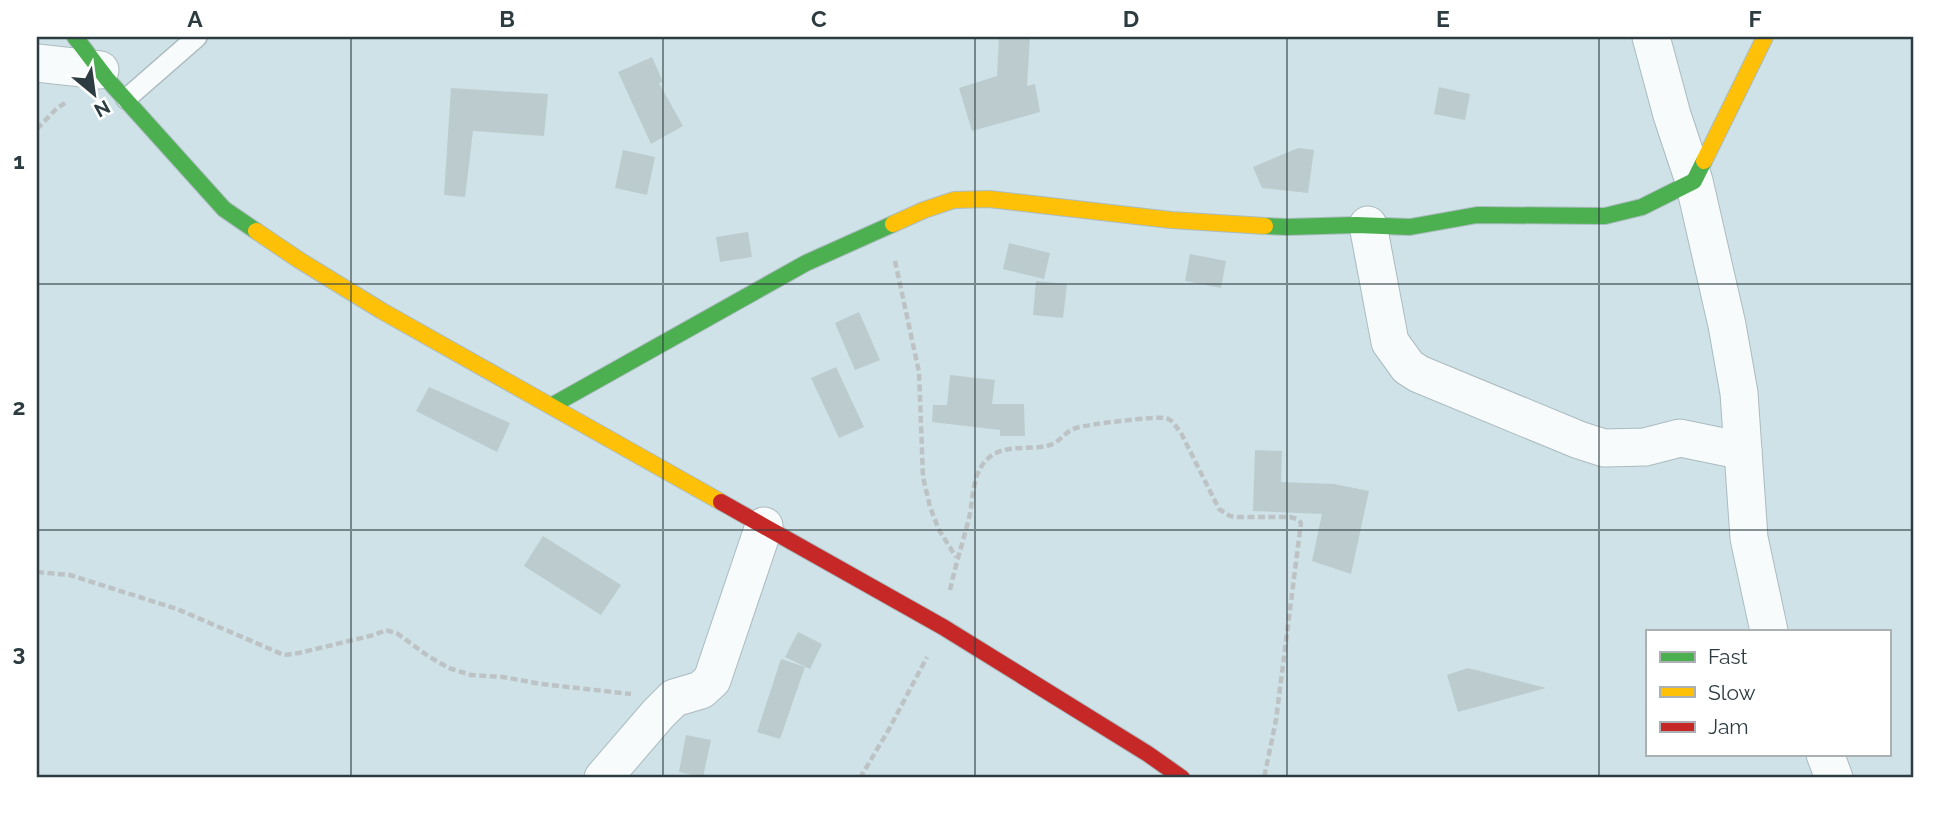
<svg xmlns="http://www.w3.org/2000/svg" width="1950" height="815" viewBox="0 0 1950 815" font-family="Raleway,sans-serif">
  <style>
    .building { fill: #bcccce }
    .lines { fill: none; stroke-linecap: round; stroke-linejoin: round }
    .lane-casing { stroke: #abbbbf; stroke-width: 22 }
    .street-casing { stroke: #abbbbf; stroke-width: 39 }
    .fast-casing { stroke: #abbbbf; stroke-width: 18 }
    .slow-casing { stroke: #abbbbf; stroke-width: 18 }
    .jam-casing { stroke: #abbbbf; stroke-width: 18 }
    .path { stroke: #bdc3c5; stroke-width: 4.5; stroke-dasharray: 7 3.5; stroke-linecap: butt }
    .lane { stroke: #f8fbfc; stroke-width: 19 }
    .street { stroke: #f8fbfc; stroke-width: 37 }
    .fast { stroke: #4caf50; stroke-width: 16 }
    .slow { stroke: #ffc107; stroke-width: 16 }
    .jam { stroke: #c62828; stroke-width: 16 }
    .grid { fill: none; stroke: #2d3c40; stroke-width: 2; stroke-opacity: 0.55 }
    .neatline { fill: none; stroke: #2d3c40; stroke-width: 2.5 }
    .grid-label { font-size: 23px; text-anchor: middle; font-weight: bold; fill: #2d3c40 }
  </style>
  <rect width="100%" height="100%" fill="#cee2e8"/>
  <!-- building -->
  <g class="building">
    <path d="M999,37H1030L1027,86L1035,84L1040,112L972,131L959,88L997,76Z"/>
    <path d="M652,57L663,82L659,83L683,126L651,144L618,72Z"/>
    <path d="M1439,87L1470,94L1465,120L1434,114Z"/>
    <path d="M451,88L548,94L544,136L473,131L465,197L444,195Z"/>
    <path d="M1298,148L1314,150L1308,193L1262,188L1253,167Z"/>
    <path d="M623,150L655,157L647,195L615,188Z"/>
    <path d="M748,232L752,257L720,262L716,237Z"/>
    <path d="M1009,243L1050,253L1044,279L1003,269Z"/>
    <path d="M1190,254L1226,261L1221,288L1185,281Z"/>
    <path d="M1036,281L1067,284L1063,318L1033,315Z"/>
    <path d="M859,312L880,360L855,370L835,323Z"/>
    <path d="M836,367L864,427L839,438L811,378Z"/>
    <path d="M950,375L995,380L992,404H1024L1025,436H1000V430L932,422L933,405H947Z"/>
    <path d="M429,387L510,423L497,452L416,411Z"/>
    <path d="M1255,450L1282,451L1281,482L1334,484L1369,491L1351,574L1312,561L1322,514L1253,511Z"/>
    <path d="M543,536L621,585L601,615L524,566Z"/>
    <path d="M798,632L822,644L810,669L785,657Z"/>
    <path d="M781,659L805,667L780,739L757,732Z"/>
    <path d="M1468,668L1546,688L1458,712L1447,675Z"/>
    <path d="M686,735L711,740L703,777L679,772Z"/>
  </g>
  <g class="lines">
    <!-- lane casing -->
    <g class="lane-casing">
      <path id="lane" d="M126,99L197,37"/>
    </g>
    <!-- street casing -->
    <g class="street-casing">
      <g id="street">
        <path d="M1651,37L1672,115L1694,181L1727,325L1739,393L1749,538L1769,631"/>
        <path d="M37,63L100,70"/>
        <path d="M1368,225L1390,342L1408,367L1419,374L1579,440L1604,448L1645,447L1680,438L1743,451"/>
        <path d="M1825,754L1834,778"/>
        <path d="M603,778L658,714L674,698L701,690L712,680L764,526"/>
      </g>
    </g>
    <!-- fast casing -->
    <g class="fast-casing">
      <g id="fast">
        <path d="M75,37L107,79L224,209L256,231"/>
        <path d="M1265,226L1287,227L1356,225L1410,227L1477,215L1605,216L1642,207L1694,181L1704,161"/>
        <path d="M551,406L806,263L893,224"/>
      </g>
    </g>
    <!-- slow casing -->
    <g class="slow-casing">
      <g id="slow">
        <path d="M1704,161L1765,37"/>
        <path d="M893,224L924,210L954,200L989,199L1171,220L1265,226"/>
        <path d="M256,231L299,260L382,311L721,502"/>
      </g>
    </g>
    <!-- jam casing -->
    <g class="jam-casing">
      <path id="jam" d="M721,502L943,627L1148,754L1182,778"/>
    </g>
    <!-- path -->
    <g class="path">
      <path d="M37,129L57,108L67,102"/>
      <path d="M895,261L919,372L923,477L930,507L939,530L956,557"/>
      <path d="M37,572L70,575L177,609L284,655L299,653L374,635L386,630L398,634L428,656L449,668L471,675L503,677L541,684L631,694"/>
      <path d="M950,590C955,566 963,542 969,518C973,501 972,482 981,467C997,440 1029,452 1050,445C1060,442 1065,431 1076,428C1089,424 1155,416 1166,418C1173,420 1176,427 1181,433L1219,509L1230,516L1237,517H1290L1297,519L1301,523L1276,720L1264,778"/>
      <path d="M860,778L888,731L927,657"/>
    </g>
    <!-- lane -->
    <use href="#lane" class="lane"/>
    <!-- street -->
    <use href="#street" class="street"/>
    <!-- fast -->
    <use href="#fast" class="fast"/>
    <!-- slow -->
    <use href="#slow" class="slow"/>
    <!-- jam -->
    <use href="#jam" class="jam"/>
  </g>
  <!-- grid -->
  <path class="grid" d="M351,37V778M663,37V778M975,37V778M1287,37V778M1599,37V778M37,284H1913M37,530H1913"/>
  <!-- border -->
  <rect width="1950" height="815" fill="none" stroke="#ffffff" stroke-width="77"/>
  <!-- legend -->
  <rect x="1646" y="630" width="245" height="126" fill="#ffffff" stroke="#abb1b3" stroke-width="2"/>
  <rect x="1660" y="652" width="35" height="10" fill="#4caf50" stroke="#abb1b3" stroke-width="2"/>
  <text x="1708" y="664" font-size="21" fill="#2d3c40">Fast</text>
  <rect x="1660" y="687" width="35" height="10" fill="#ffc107" stroke="#abb1b3" stroke-width="2"/>
  <text x="1708" y="700" font-size="21" fill="#2d3c40">Slow</text>
  <rect x="1660" y="722" width="35" height="10" fill="#c62828" stroke="#abb1b3" stroke-width="2"/>
  <text x="1708" y="734" font-size="21" fill="#2d3c40">Jam</text>
  <!-- north arrow -->
  <g transform="translate(94 94) rotate(151)" stroke="#ffffff" stroke-width="5" paint-order="stroke">
  <path d="M0-5L12 26L0 18L-12 26Z" fill="#2d3c40"/>
  <text y="-10" font-size="19" font-weight="bold" text-anchor="middle" fill="#2d3c40">N</text>
  </g>
  <rect x="38" y="38" width="1874" height="738" class="neatline"/>
  <g class="grid-label">
    <text x="195" y="27">A</text>
    <text x="507" y="27">B</text>
    <text x="819" y="27">C</text>
    <text x="1131" y="27">D</text>
    <text x="1443" y="27">E</text>
    <text x="1755" y="27">F</text>
    <text x="19" y="169">1</text>
    <text x="19" y="415">2</text>
    <text x="19" y="661">3</text>
  </g>
</svg>
